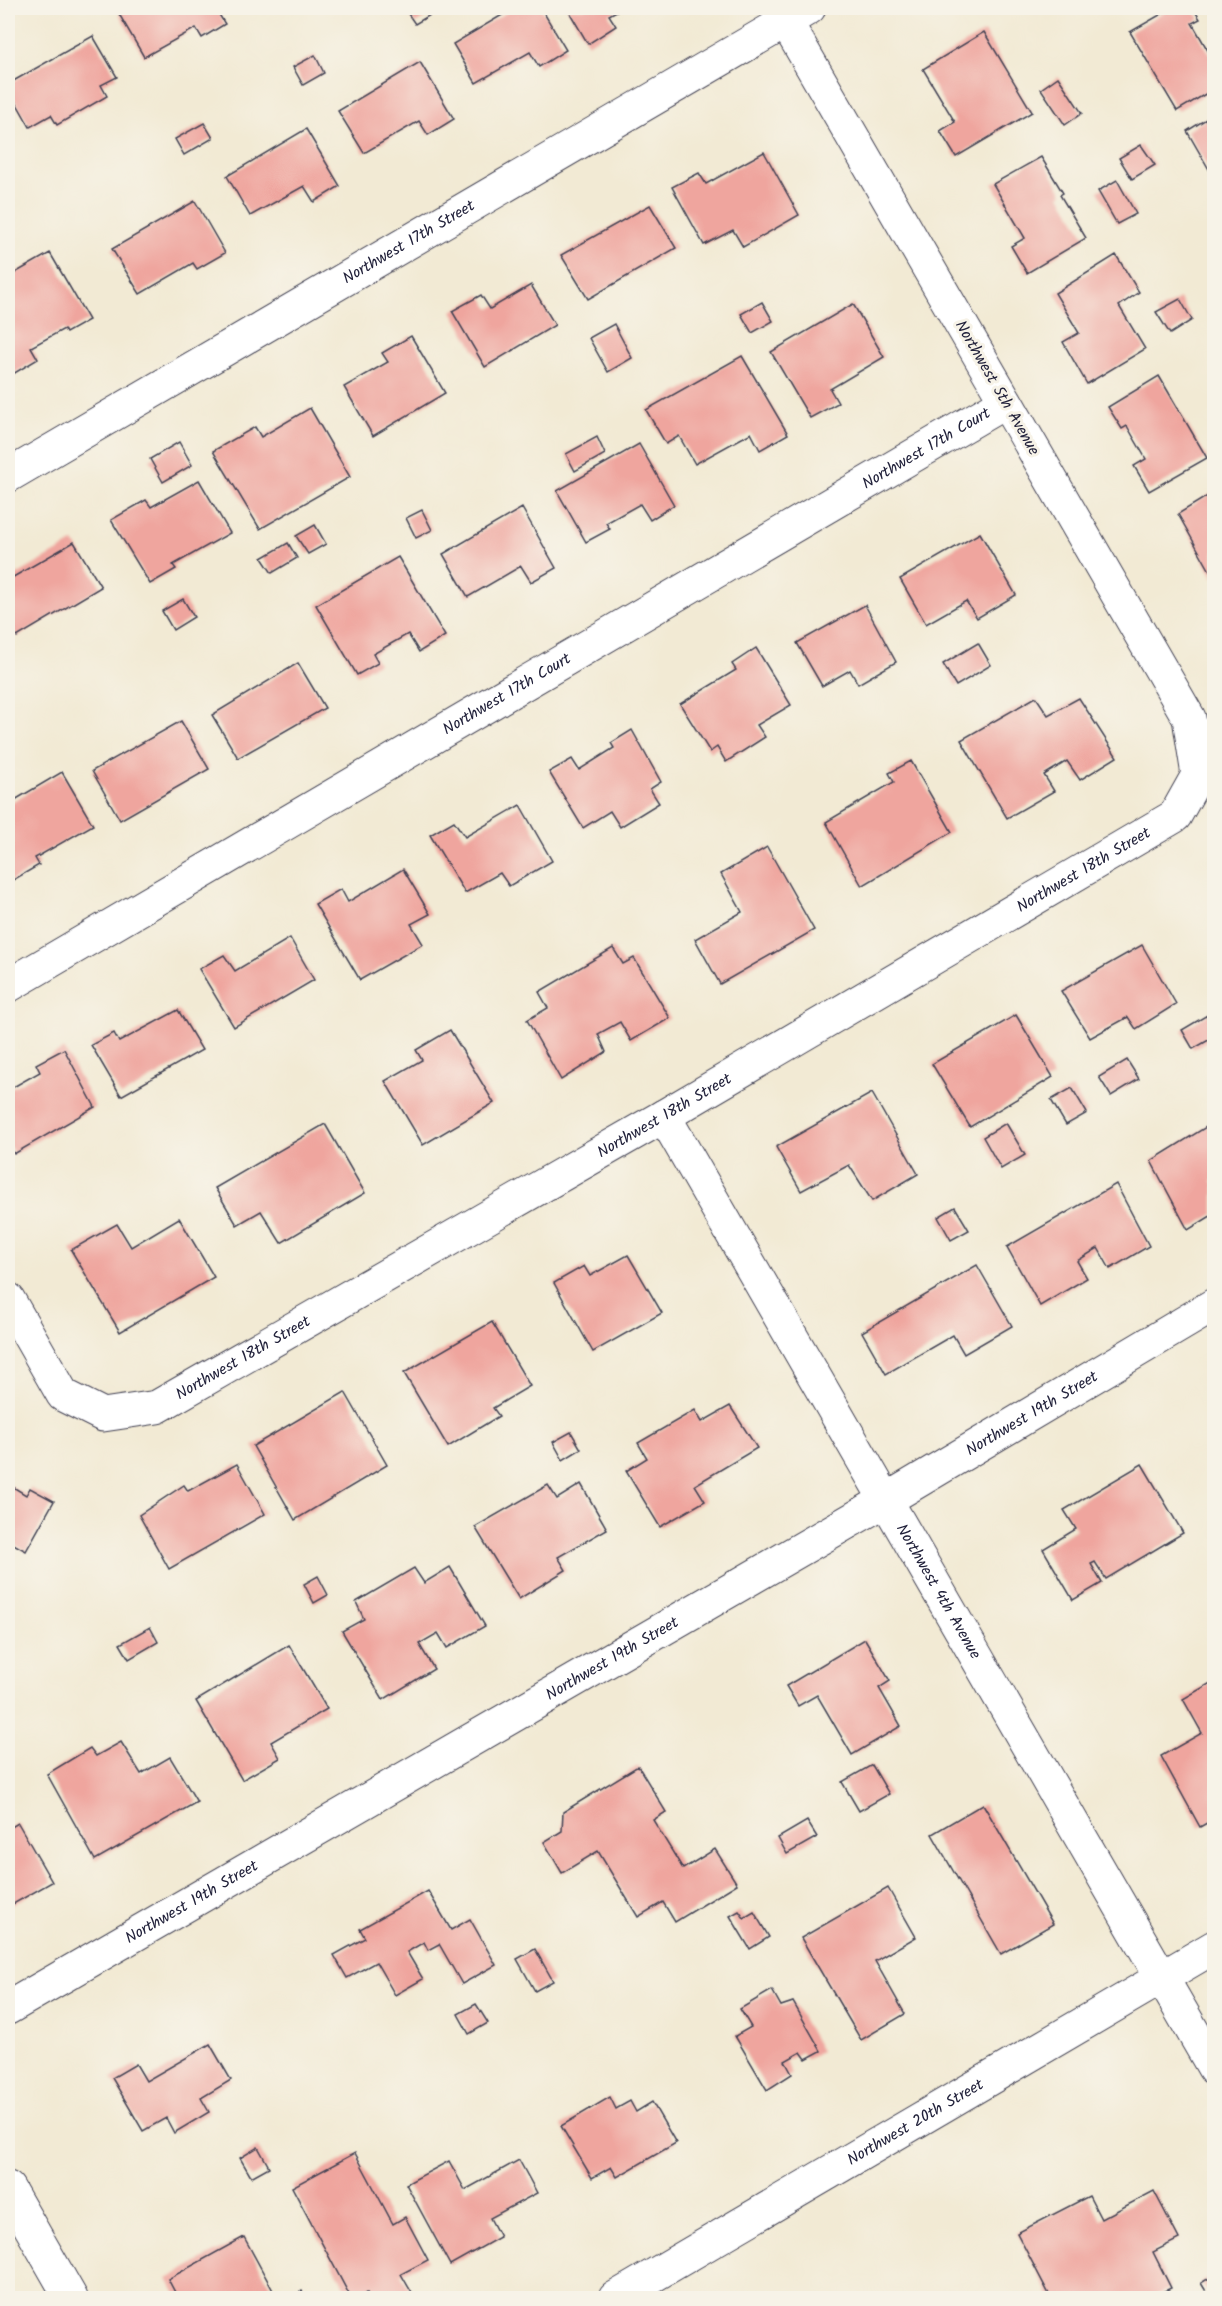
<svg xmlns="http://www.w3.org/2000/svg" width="1222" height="2306" viewBox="0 0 1222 2306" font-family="Kalam,sans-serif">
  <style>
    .building { fill: #efa59e }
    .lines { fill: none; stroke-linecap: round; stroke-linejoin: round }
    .street-casing { stroke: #414052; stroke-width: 35 }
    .street { stroke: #fff; stroke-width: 33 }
    .labels { text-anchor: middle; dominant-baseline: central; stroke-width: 6; stroke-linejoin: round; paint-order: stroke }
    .street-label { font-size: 16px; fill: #22223b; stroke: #f7f3e8 }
  </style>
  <rect width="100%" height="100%" fill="#f7f3e8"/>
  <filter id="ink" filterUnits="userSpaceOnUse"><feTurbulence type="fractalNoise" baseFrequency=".0167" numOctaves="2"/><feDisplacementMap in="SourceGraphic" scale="12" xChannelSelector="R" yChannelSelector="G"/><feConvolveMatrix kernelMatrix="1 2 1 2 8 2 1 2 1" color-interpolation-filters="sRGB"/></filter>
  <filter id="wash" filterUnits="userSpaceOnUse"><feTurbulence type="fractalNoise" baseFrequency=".008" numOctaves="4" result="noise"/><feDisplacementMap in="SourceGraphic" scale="24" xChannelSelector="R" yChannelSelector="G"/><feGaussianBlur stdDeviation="1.35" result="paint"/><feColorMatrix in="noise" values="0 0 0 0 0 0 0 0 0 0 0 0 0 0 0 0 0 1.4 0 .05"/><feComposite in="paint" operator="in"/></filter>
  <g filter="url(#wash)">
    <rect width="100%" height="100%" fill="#f2ead4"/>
    <g id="blocks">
      <!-- building -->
      <g class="building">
        <path d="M130,8H215L225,24L202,38L196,28L144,57L119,14Z"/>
        <path d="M404,8H432L435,12L415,24Z"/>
        <path d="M514,8H541L566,50L539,67L530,52L476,83L453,44Z"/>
        <path d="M567,8H622L609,15L616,26L588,44Z"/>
        <path d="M1172,8H1193L1200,19L1192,23L1214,61V89L1177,111L1130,32Z"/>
        <path d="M984,32L1032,112L956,157L940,131L955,122L923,69Z"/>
        <path d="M93,36L117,77L101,85L107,96L57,125L51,115L30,127L8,88V84Z"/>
        <path d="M315,55L324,73L303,85L293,67Z"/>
        <path d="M420,62L454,119L428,135L419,121L364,153L338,111Z"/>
        <path d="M1058,77L1082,113L1065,125L1041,89Z"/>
        <path d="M1214,114V178L1187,131Z"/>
        <path d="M204,123L213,138L184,155L175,139Z"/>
        <path d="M306,129L340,186L314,202L304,186L250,216L227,176Z"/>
        <path d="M1141,145L1155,165L1132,179L1119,158Z"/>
        <path d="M764,152L799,215L743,247L733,230L704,245L672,187L699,173L706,184Z"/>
        <path d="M1041,157L1063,193L1060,195L1086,238L1027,273L1011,246L1025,238L993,184Z"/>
        <path d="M1117,180L1136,214L1117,224L1098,191Z"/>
        <path d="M195,201L225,253L197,269L193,263L140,294L112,249Z"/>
        <path d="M650,205L676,248L588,299L561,255Z"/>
        <path d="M50,253L89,320L66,333L64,329L31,347L38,359L13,374L8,366V277Z"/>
        <path d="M1116,255L1139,292L1119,306L1145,349L1087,384L1063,342L1079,333L1055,293Z"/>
        <path d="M531,285L555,325L485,367L452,311L481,295L490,309Z"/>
        <path d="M1180,299L1192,320L1170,334L1156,312Z"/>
        <path d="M762,302L773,321L752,333L741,314Z"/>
        <path d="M853,304L884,357L830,389L838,403L810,418L771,352Z"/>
        <path d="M614,324L632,358L608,372L589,338Z"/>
        <path d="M411,336L445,393L373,436L344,387L388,362L382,353Z"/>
        <path d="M742,356L788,434L760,450L751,433L695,464L679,436L666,444L646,410Z"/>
        <path d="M1159,376L1207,458L1149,491L1134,466L1146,459L1127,426L1122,429L1108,407Z"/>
        <path d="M310,408L350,477L260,529L213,451L255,427L261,437Z"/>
        <path d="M597,437L605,454L575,471L566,454Z"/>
        <path d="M179,442L192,465L163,482L150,459Z"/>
        <path d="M639,444L674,505L650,520L640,504L606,523L610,529L586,542L557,491Z"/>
        <path d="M199,480L230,533L173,565L176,569L150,584L111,520L146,500L151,507Z"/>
        <path d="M1214,492V578L1178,514Z"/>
        <path d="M522,508L556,568L531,582L521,566L468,597L443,554Z"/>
        <path d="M422,510L432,530L416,538L406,518Z"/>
        <path d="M315,525L326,544L308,554L296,536Z"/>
        <path d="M980,533L1016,595L977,618L966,601L926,624L900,579Z"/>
        <path d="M74,542L101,587L17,637L8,621V580Z"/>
        <path d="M288,543L297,558L272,573L262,558Z"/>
        <path d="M398,557L445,636L419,652L408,634L373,654L378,663L357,675L316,605Z"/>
        <path d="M183,599L194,617L173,630L162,611Z"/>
        <path d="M865,605L896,662L858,684L850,670L822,686L797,643Z"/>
        <path d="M978,643L991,665L956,686L943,664Z"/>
        <path d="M756,648L791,705L757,725L765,737L726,762L717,747L710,752L680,704L736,670L732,664Z"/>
        <path d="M298,663L325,708L238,758L212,715Z"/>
        <path d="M1036,697L1048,715L1079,698L1117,757L1080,780L1067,761L1044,775L1054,791L1007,818L961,740Z"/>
        <path d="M181,721L209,769L120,820L92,771Z"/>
        <path d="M632,730L661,782L650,789L659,803L620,827L610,811L583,828L549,772L572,759L579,770L614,748L611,743Z"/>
        <path d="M911,761L952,832L862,886L826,822L894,782L889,773Z"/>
        <path d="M62,772L93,825L35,858L39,865L8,883V804Z"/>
        <path d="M520,805L552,861L509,886L500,873L465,893L430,835L454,821L465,837Z"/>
        <path d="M767,847L814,930L720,984L695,939L742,912L721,874Z"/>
        <path d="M403,869L430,914L411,924L423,944L360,980L315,904L341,889L348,902Z"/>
        <path d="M290,938L314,980L234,1027L199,969L224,955L235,971Z"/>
        <path d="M1142,945L1176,1004L1136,1029L1128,1017L1090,1038L1061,991Z"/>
        <path d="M613,948L623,964L634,958L670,1018L631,1041L620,1022L598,1034L606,1052L561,1080L527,1020L548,1008L539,992Z"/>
        <path d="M178,1010L202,1050L121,1096L91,1045L114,1033L119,1042Z"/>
        <path d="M1214,1011V1037L1193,1049L1182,1030Z"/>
        <path d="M1016,1015L1053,1077L970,1127L932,1064Z"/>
        <path d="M450,1030L494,1103L423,1145L385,1081L422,1060L416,1050Z"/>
        <path d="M64,1049L95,1107L14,1154L8,1143V1090L40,1072L36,1064Z"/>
        <path d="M1127,1060L1139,1079L1111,1096L1099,1077Z"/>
        <path d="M1072,1088L1087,1113L1066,1125L1051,1100Z"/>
        <path d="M872,1093L918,1174L872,1201L849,1165L801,1191L776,1147Z"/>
        <path d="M1214,1122V1180L1212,1181L1214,1185V1214L1188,1230L1151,1161Z"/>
        <path d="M1006,1123L1025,1155L1001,1169L983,1137Z"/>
        <path d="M325,1124L365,1193L281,1243L261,1211L237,1225L215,1188Z"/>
        <path d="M1116,1184L1149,1246L1110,1269L1098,1248L1077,1261L1087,1278L1040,1306L1007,1247Z"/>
        <path d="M955,1207L969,1230L951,1240L938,1217Z"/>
        <path d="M179,1218L214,1277L120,1332L71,1250L117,1224L131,1247Z"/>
        <path d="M628,1255L662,1313L593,1352L554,1283L584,1266L590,1276Z"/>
        <path d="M977,1265L1012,1326L964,1354L953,1335L886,1374L862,1332Z"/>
        <path d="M492,1322L530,1386L493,1408L499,1416L448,1447L404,1373Z"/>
        <path d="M345,1392L387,1465L295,1520L253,1446Z"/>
        <path d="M730,1406L757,1448L695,1485L705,1501L660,1527L626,1471L647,1458L638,1443L695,1410L702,1422Z"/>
        <path d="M571,1432L581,1449L563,1460L553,1442Z"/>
        <path d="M237,1464L265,1514L169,1569L139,1515L184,1485L188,1491Z"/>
        <path d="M1142,1464L1183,1533L1106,1579L1095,1562L1091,1564L1102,1583L1073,1600L1043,1549L1076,1529L1064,1510Z"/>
        <path d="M8,1484L26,1495L30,1488L54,1501L26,1551L8,1541Z"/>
        <path d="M581,1484L607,1529L558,1557L566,1570L519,1599L475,1527L548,1485L557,1499Z"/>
        <path d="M450,1567L485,1626L447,1648L438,1633L419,1644L434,1669L383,1700L342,1631L364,1619L356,1602L414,1568L424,1583Z"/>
        <path d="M318,1576L328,1595L314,1603L304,1584Z"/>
        <path d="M150,1627L158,1642L129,1659L120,1644Z"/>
        <path d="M865,1639L890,1681L879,1688L901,1726L852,1755L817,1695L798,1706L786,1686Z"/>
        <path d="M289,1645L327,1709L271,1742L280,1758L242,1780L196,1701Z"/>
        <path d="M1214,1681V1819L1200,1827L1161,1756L1202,1733L1183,1699Z"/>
        <path d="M121,1742L141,1774L170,1757L197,1802L95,1860L47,1774L90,1748L96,1756Z"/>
        <path d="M872,1765L889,1794L859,1811L842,1782Z"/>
        <path d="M638,1766L666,1812L653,1820L683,1869L715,1849L737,1884L675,1922L663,1902L638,1917L598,1851L562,1873L544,1842L562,1831L563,1812Z"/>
        <path d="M983,1804L1053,1924L1001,1954L932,1834Z"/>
        <path d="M807,1821L817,1837L787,1854L778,1838Z"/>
        <path d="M18,1823L52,1882L8,1907V1829Z"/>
        <path d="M888,1888L916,1937L875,1961L905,2014L861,2040L801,1938Z"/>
        <path d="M428,1891L451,1930L470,1919L496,1965L462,1984L439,1944L428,1950L424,1942L407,1952L423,1979L395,1995L376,1962L347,1978L334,1955L365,1938L360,1929Z"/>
        <path d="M739,1911L744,1918L754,1912L769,1937L750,1949L730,1916Z"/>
        <path d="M535,1949L553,1981L535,1991L517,1959Z"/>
        <path d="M772,1990L781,2006L793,2002L821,2051L806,2059L801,2052L785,2061L792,2074L767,2090L735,2036L751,2027L740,2009Z"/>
        <path d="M476,2004L488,2023L469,2034L458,2014Z"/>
        <path d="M210,2044L231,2080L201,2098L209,2112L174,2133L166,2118L143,2131L112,2078L136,2064L146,2081Z"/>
        <path d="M610,2097L616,2109L630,2101L636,2112L652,2102L676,2143L617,2177L611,2167L592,2178L561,2126Z"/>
        <path d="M258,2147L269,2167L251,2177L240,2158Z"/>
        <path d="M355,2153L393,2224L405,2217L428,2260L401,2274L413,2295L407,2298H370L367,2293L358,2298H351L292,2187Z"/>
        <path d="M519,2160L537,2193L490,2218L500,2237L450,2265L406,2184L449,2161L465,2190Z"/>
        <path d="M1154,2191L1179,2239L1153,2252L1171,2288L1150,2298H1051L1017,2233L1089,2196L1101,2219Z"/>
        <path d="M244,2237L277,2298H178L168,2279Z"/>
        <path d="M1214,2275V2298H1210L1201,2283Z"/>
        <path d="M302,2291L306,2298H289Z"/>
      </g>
    </g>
  </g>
  <g filter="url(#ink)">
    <use href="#blocks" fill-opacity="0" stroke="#414052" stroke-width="1.5"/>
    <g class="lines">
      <!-- street casing -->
      <g class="street-casing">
        <g id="street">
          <path id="s1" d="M8,476L809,8"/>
          <path id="s2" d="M8,986L1005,402"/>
          <path id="s3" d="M664,1116L1214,2068"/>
          <path id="s4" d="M8,1299L63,1395L103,1415L157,1407L664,1116L1175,816L1198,775L1189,718L778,8"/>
          <path id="s5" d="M8,2008L886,1500L1214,1305"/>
          <path d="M8,2188L71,2298"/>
          <path id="s6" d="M615,2298L1214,1947"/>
        </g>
      </g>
      <!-- street -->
      <use href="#street" class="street"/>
    </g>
  </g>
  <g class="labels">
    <!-- street labels -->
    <g class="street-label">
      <text stroke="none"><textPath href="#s1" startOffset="464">Northwest 17th Street</textPath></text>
      <text transform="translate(997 388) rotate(60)">Northwest 5th Avenue</text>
      <text stroke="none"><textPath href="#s2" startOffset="1064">Northwest 17th Court</textPath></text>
      <text stroke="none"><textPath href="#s2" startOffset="578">Northwest 17th Court</textPath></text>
      <text stroke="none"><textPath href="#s4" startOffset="1281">Northwest 18th Street</textPath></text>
      <text stroke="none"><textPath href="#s4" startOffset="795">Northwest 18th Street</textPath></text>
      <text stroke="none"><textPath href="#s4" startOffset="309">Northwest 18th Street</textPath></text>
      <text stroke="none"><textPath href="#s5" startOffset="1184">Northwest 19th Street</textPath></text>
      <text stroke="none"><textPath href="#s3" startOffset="549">Northwest 4th Avenue</textPath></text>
      <text stroke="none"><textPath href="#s5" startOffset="698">Northwest 19th Street</textPath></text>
      <text stroke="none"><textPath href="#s5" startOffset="212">Northwest 19th Street</textPath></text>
      <text stroke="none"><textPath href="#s6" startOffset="348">Northwest 20th Street</textPath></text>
    </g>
  </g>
  <!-- margin -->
  <rect width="1222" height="2306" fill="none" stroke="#f7f3e8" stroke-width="30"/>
</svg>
